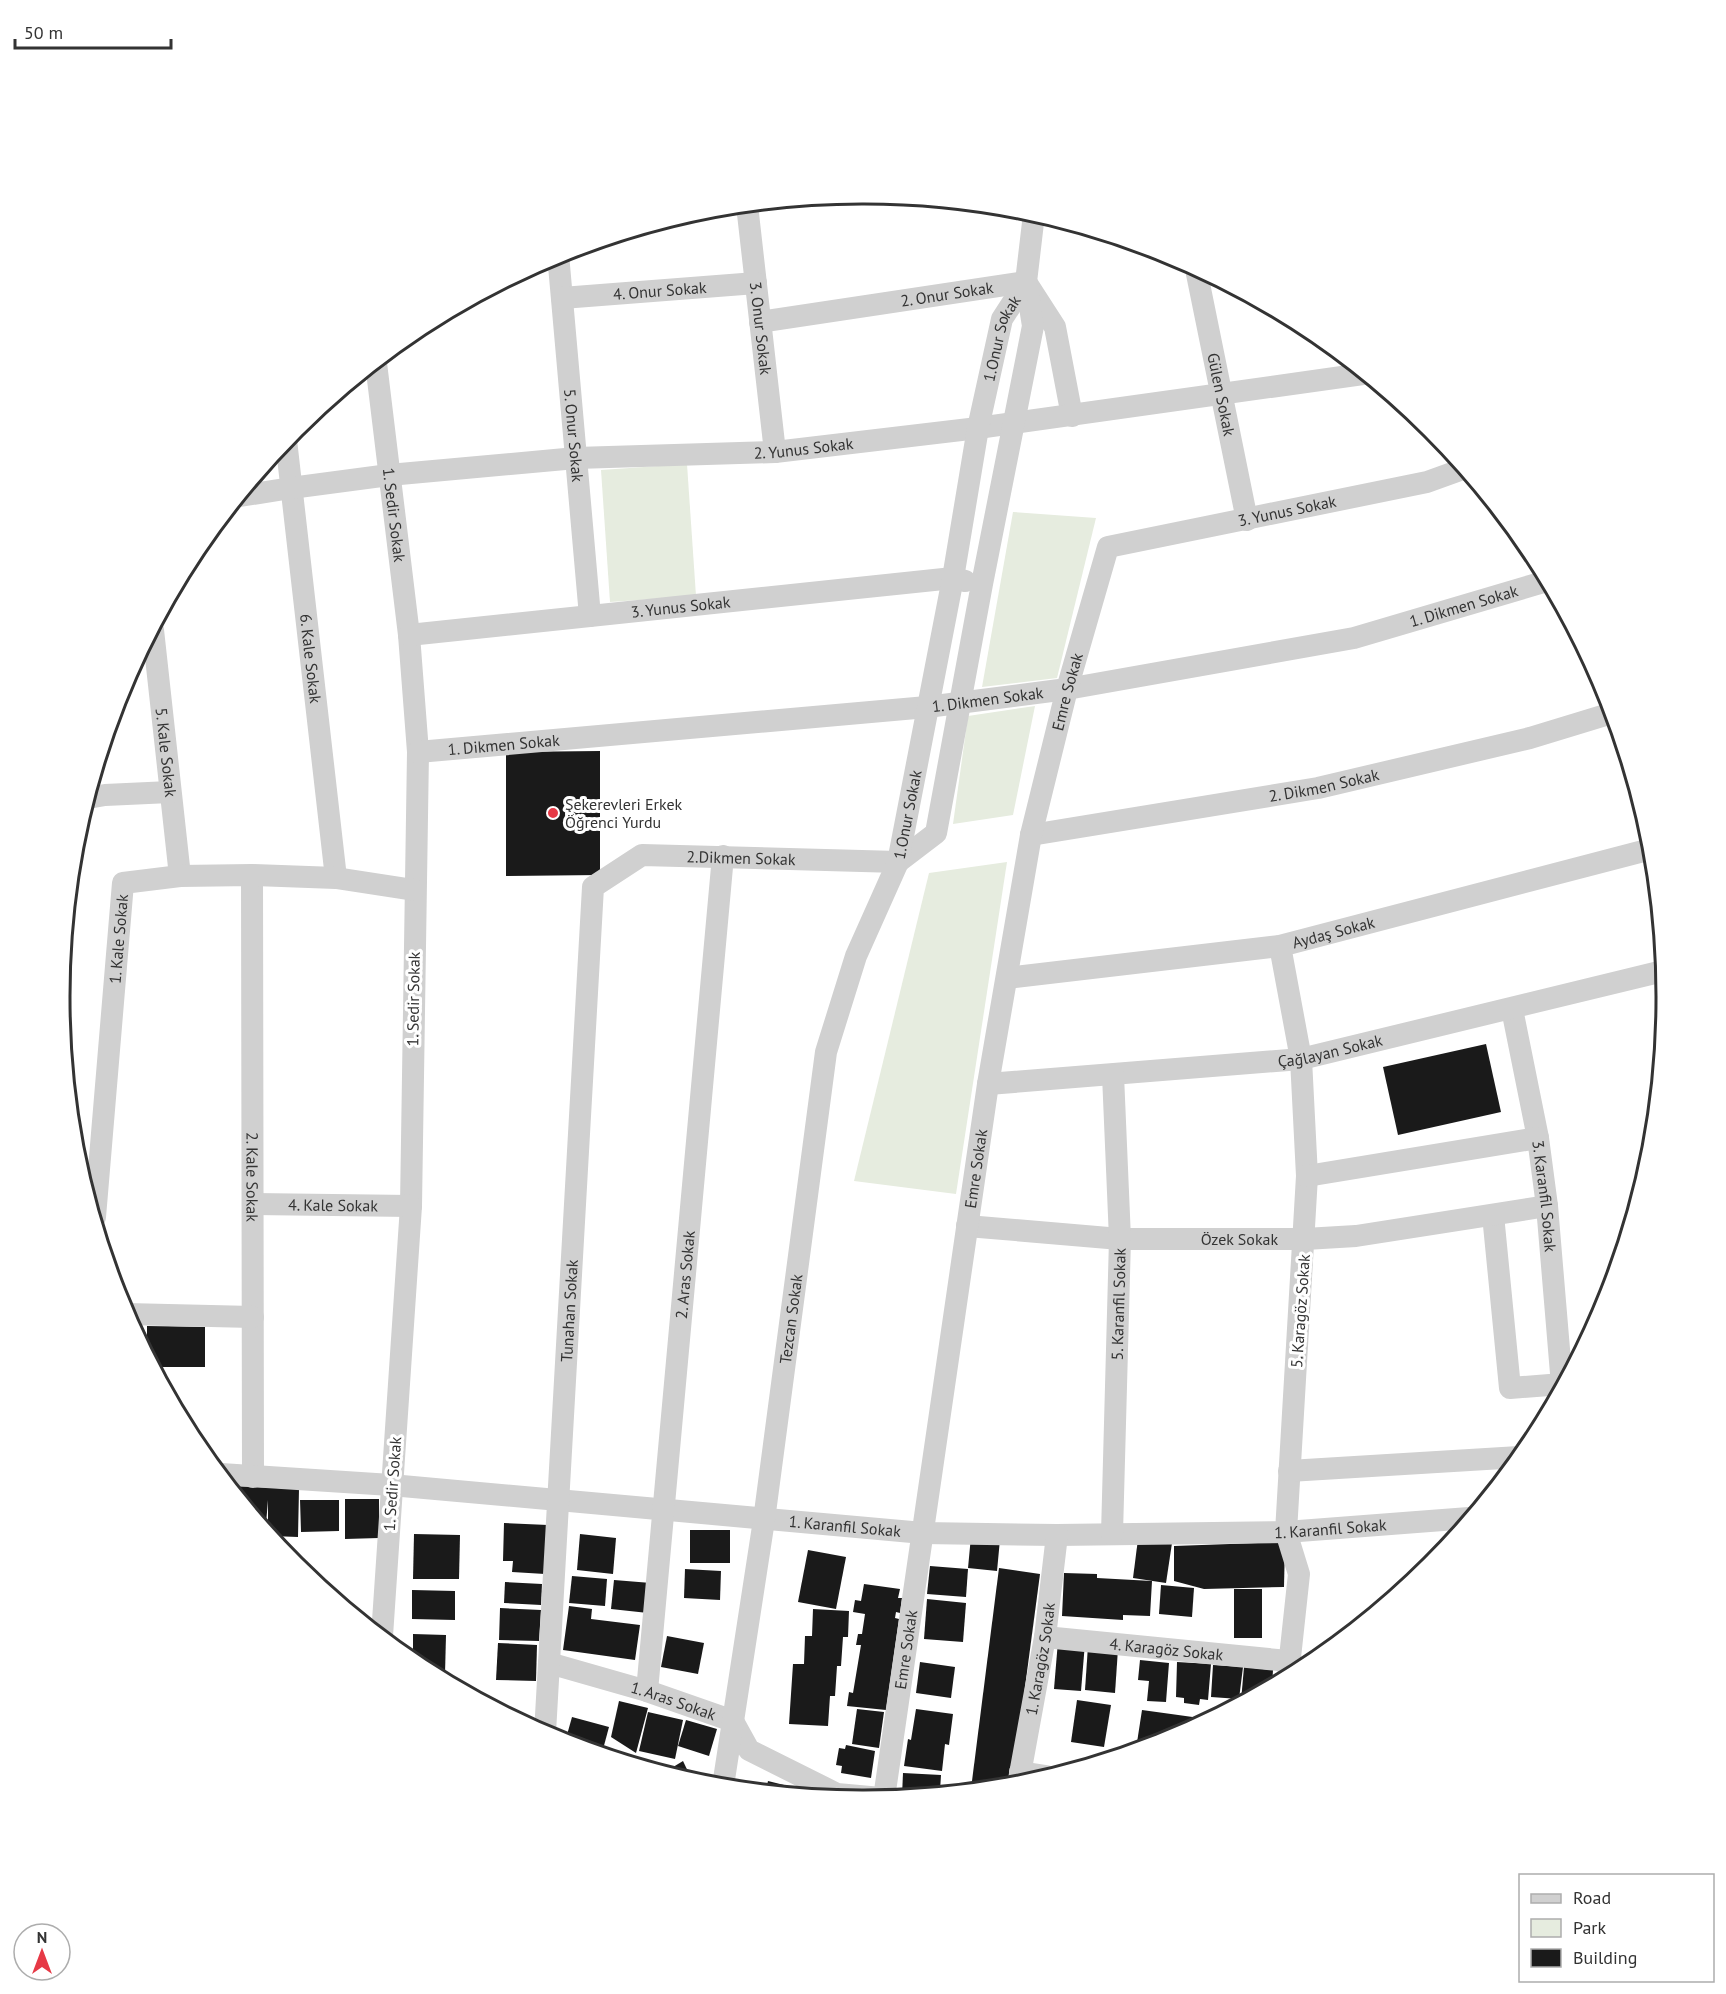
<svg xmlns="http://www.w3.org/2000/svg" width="1726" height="1994" font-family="'PT Sans',sans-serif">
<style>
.green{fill:#e6ecdf}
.building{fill:#1a1a1a}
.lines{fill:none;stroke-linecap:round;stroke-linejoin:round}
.minor{stroke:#d0d0d0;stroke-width:22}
.poi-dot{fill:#e63946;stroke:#fff;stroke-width:2}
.labels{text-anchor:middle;stroke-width:6;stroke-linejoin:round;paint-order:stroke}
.street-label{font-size:16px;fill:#333;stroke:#fff}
.poi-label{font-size:16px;fill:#333;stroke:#fff;text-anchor:start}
.rim{fill:none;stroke:#333;stroke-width:3}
</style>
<rect width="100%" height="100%" fill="#fff"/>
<g class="green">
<polygon points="687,464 696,596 610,602 601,470"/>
<polygon points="1013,512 1096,518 1057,678 982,687"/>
<polygon points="1035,706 1013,815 953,824 968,716"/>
<polygon points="1007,862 956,1194 854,1181 929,873"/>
</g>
<g class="building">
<polygon points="600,751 600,875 506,876 506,752"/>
<polygon points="1486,1044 1501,1112 1398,1135 1383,1067"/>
<polygon points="147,1326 205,1327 205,1367 155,1367 147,1352"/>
<polygon points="231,1486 299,1489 298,1537 272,1536 268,1531 268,1500 266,1524 262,1524"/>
<polygon points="345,1499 379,1499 379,1538 345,1539"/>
<polygon points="300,1500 339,1500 339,1531 301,1532"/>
<polygon points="504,1523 548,1525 545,1574 512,1572 513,1561 503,1561"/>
<rect x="690" y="1530" width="40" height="33"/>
<polygon points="414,1534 460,1535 459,1579 413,1579"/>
<polygon points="580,1534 616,1538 613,1574 577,1570"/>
<polygon points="971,1536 1000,1539 997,1571 968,1568"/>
<polygon points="1138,1539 1172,1543 1166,1583 1133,1578"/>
<polygon points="1285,1542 1284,1587 1204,1589 1174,1581 1174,1546"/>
<polygon points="808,1550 846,1557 836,1609 798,1602"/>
<polygon points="930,1566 968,1569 966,1597 927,1594"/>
<polygon points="999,1568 1040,1574 1012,1785 971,1789"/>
<polygon points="685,1569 721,1571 720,1600 684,1598"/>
<polygon points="1064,1573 1097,1574 1097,1578 1152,1581 1150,1616 1123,1615 1123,1620 1062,1616"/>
<polygon points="572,1576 607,1579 605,1606 569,1603"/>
<polygon points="614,1580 651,1583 648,1613 611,1609"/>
<polygon points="505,1582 542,1584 541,1605 504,1603"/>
<polygon points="864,1584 900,1589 898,1598 902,1598 900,1613 896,1612 895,1618 899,1619 886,1710 847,1706 849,1692 853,1693 861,1645 856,1645 858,1634 862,1634 865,1614 853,1612 855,1600 861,1601"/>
<polygon points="1161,1585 1194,1588 1192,1617 1159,1614"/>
<rect x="1234" y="1589" width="28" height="49"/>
<polygon points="412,1590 455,1591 455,1620 412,1619"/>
<polygon points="927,1599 966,1603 963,1642 924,1639"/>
<polygon points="569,1606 592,1609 591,1619 640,1625 635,1660 563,1650"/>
<polygon points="500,1608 541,1610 539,1641 499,1640"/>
<polygon points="813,1609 849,1611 848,1637 843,1637 841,1666 837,1666 835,1696 830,1696 828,1726 789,1724 793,1664 804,1664 805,1636 812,1636"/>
<polygon points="413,1634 446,1635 445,1674 435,1674 413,1661"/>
<polygon points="667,1636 704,1643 698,1674 661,1667"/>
<polygon points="1058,1641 1085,1643 1081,1691 1054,1689"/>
<polygon points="498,1643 537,1645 536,1681 496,1680"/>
<polygon points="1088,1646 1118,1649 1115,1693 1085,1690"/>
<polygon points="1140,1660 1169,1663 1166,1702 1147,1701 1149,1681 1138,1680"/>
<polygon points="920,1662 955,1667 951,1698 916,1693"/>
<polygon points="1177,1662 1211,1664 1208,1700 1200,1699 1199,1705 1184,1703 1184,1698 1176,1697"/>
<polygon points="1213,1665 1243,1667 1239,1699 1211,1697"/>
<polygon points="1244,1667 1273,1670 1272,1685 1241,1701"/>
<polygon points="1077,1700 1111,1705 1104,1747 1071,1742"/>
<polygon points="619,1701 648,1708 636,1753 611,1737"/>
<polygon points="857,1709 884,1712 879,1748 852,1744"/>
<polygon points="916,1709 953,1714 949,1745 945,1744 942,1771 904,1766 908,1739 911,1740"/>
<polygon points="1142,1710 1171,1714 1207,1719 1170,1739 1136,1749"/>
<polygon points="648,1712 683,1720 675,1759 639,1751"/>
<polygon points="572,1717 609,1727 602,1753 565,1742"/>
<polygon points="686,1720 717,1729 709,1756 678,1746"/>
<polygon points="846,1745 875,1751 871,1778 841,1773 842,1766 836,1765 839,1748 845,1749"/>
<polygon points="683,1761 692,1780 665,1772"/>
<polygon points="903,1773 941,1775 940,1792 902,1796"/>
<polygon points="768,1781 804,1790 803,1794 766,1790"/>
</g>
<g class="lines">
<g class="minor">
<path id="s1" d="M 747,205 L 775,452"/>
<path id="s2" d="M 558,254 L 590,616"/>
<path id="s3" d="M 1196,269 L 1247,520"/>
<path id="s4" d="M 562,298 L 756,283"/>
<path id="s5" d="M 760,322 L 1026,282 L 1055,327 L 1072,416"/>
<path id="s6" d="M 376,363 L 409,635 L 418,752 L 411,1206 L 382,1636"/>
<path id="s7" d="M 286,440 L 336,878"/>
<path id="s8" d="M 240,496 L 291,488 L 389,475 L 576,458 L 775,452 L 978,428 L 1363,374"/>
<path id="s9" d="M 153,630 L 180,876"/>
<path id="s10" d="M 409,635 L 953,578 L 965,581"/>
<path id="s11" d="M 418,752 L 927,707 L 1067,689 L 1354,638 L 1547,581"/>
<polyline points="88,798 105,795 170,792"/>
<path id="s12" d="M 1031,835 L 1318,788 L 1530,738 L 1612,713"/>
<polyline points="898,862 936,833 982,584 1033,326 1026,282"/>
<path id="s13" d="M 252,875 L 253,1477"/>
<polyline points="1280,946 1301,1059 1307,1176 1286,1532 1299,1574 1288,1676"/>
<path id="s14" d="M 1007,978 L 1280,946 L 1651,849"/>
<path id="s15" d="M 1512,1009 L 1538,1138 L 1547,1206 L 1562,1385"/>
<path id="s16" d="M 988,1084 L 1301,1059 L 1663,971"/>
<polyline points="1307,1176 1538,1138"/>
<path id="s17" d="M 253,1204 L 411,1206"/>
<polyline points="1493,1215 1510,1388 1562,1384"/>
<path id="s18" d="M 95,1217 L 123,883 L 180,876 L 252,875 L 336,878 L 414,890"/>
<path id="s19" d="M 967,1226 L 1120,1239 L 1305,1239 L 1356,1236 L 1547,1206"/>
<polyline points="126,1314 253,1317"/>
<polyline points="1289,1471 1519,1457"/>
<path id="s20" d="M 221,1474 L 391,1485 L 923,1533 L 1057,1535 L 1286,1532 L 1469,1518"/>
<path id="s21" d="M 1112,1534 L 1120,1239 L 1113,1075"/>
<path id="s22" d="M 1045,1637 L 1288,1661"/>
<path id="s23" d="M 549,1663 L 647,1691 L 733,1721 L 749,1750 L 837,1794 L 881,1798"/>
<path id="s24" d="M 647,1691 L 723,856"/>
<path id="s25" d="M 545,1733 L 593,887 L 642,855 L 898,862"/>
<polyline points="1020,1772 1046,1776"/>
<path id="s26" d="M 1018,1785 L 1045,1637 L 1057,1535"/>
<path id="s27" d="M 723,1786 L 764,1520 L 826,1052 L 856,956 L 898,862 L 953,578 L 978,428 L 1002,319 L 1026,282 L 1034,214"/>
<path id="s28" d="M 884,1798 L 988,1084 L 1031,835 L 1067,689 L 1108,547 L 1427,482 L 1463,469"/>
</g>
</g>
<circle class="poi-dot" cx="553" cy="813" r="6"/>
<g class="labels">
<g class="street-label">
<text dy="6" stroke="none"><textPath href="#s4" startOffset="98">4. Onur Sokak</textPath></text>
<text dy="6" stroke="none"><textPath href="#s5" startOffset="189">2. Onur Sokak</textPath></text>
<text dy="6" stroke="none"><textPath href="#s1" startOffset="124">3. Onur Sokak</textPath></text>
<text dy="6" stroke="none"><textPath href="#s27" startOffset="1479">1.Onur Sokak</textPath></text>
<text dy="6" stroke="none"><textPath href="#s3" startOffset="128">Gülen Sokak</textPath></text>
<text dy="6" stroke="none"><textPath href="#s2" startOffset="182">5. Onur Sokak</textPath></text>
<text dy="6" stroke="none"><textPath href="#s8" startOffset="566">2. Yunus Sokak</textPath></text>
<text dy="6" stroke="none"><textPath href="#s28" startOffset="1455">3. Yunus Sokak</textPath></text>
<text dy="6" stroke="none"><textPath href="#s6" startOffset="153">1. Sedir Sokak</textPath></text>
<text dy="6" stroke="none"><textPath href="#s11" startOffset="1058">1. Dikmen Sokak</textPath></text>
<text dy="6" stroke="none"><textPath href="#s10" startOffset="273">3. Yunus Sokak</textPath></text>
<text dy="6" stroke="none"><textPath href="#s7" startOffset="220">6. Kale Sokak</textPath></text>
<text dy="6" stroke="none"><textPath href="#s28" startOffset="1122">Emre Sokak</textPath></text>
<text dy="6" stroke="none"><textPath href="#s11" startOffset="572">1. Dikmen Sokak</textPath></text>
<text dy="6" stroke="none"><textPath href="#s11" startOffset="86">1. Dikmen Sokak</textPath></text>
<text dy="6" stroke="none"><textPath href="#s9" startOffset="123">5. Kale Sokak</textPath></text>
<text dy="6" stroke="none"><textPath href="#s12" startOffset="297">2. Dikmen Sokak</textPath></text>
<text dy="6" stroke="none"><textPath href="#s27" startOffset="993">1.Onur Sokak</textPath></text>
<text dy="6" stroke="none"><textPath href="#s25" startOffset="1005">2.Dikmen Sokak</textPath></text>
<text dy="6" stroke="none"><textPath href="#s14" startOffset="330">Aydaş Sokak</textPath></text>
<text dy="6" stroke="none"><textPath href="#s18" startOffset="279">1. Kale Sokak</textPath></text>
<text transform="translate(413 999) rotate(-89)" y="6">1. Sedir Sokak</text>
<text dy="6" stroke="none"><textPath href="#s16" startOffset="344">Çağlayan Sokak</textPath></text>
<text dy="6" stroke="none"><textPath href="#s28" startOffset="636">Emre Sokak</textPath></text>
<text dy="6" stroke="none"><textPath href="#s13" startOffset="302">2. Kale Sokak</textPath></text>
<text dy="6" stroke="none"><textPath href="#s15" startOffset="190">3. Karanfil Sokak</textPath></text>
<text dy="6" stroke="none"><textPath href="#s17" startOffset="80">4. Kale Sokak</textPath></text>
<text dy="6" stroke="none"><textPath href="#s19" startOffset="273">Özek Sokak</textPath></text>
<text dy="6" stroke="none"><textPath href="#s24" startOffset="418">2. Aras Sokak</textPath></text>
<text dy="6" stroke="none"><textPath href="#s21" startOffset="230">5. Karanfil Sokak</textPath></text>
<text dy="6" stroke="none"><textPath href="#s25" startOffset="423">Tunahan Sokak</textPath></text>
<text transform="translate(1300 1311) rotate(-86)" y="6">5. Karagöz Sokak</text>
<text dy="6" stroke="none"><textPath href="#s27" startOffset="472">Tezcan Sokak</textPath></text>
<text transform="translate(392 1484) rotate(-86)" y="6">1. Sedir Sokak</text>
<text dy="6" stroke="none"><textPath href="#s20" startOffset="626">1. Karanfil Sokak</textPath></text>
<text dy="6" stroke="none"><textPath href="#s20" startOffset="1112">1. Karanfil Sokak</textPath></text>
<text dy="6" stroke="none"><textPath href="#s28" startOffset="150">Emre Sokak</textPath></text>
<text dy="6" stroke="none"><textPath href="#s22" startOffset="122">4. Karagöz Sokak</textPath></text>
<text dy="6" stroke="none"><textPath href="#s26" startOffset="128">1. Karagöz Sokak</textPath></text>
<text dy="6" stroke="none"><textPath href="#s23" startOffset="130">1. Aras Sokak</textPath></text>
</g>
<g class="poi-label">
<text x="565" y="810">Şekerevleri Erkek<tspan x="565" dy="18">Öğrenci Yurdu</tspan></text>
</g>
</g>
<path d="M0 0H1726V1994H0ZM862 204H864A792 792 0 0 1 1656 996V998A792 792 0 0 1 864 1790H862A792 792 0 0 1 70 998V996A792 792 0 0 1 862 204Z" fill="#fff" fill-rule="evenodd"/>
<path class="rim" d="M862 204H864A792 792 0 0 1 1656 996V998A792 792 0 0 1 864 1790H862A792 792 0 0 1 70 998V996A792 792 0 0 1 862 204Z"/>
<rect x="1519" y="1874" width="195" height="108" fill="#ffffff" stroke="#adadad" stroke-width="1.5"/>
<rect x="1531" y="1894" width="30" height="9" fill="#d0d0d0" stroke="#adadad" stroke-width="1.5"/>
<text x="1573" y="1904" font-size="18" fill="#333333">Road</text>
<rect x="1531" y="1919" width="30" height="18" fill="#e6ecdf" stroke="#adadad" stroke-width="1.5"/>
<text x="1573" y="1934" font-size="18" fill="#333333">Park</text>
<rect x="1531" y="1949" width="30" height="18" fill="#1a1a1a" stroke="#adadad" stroke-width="1.5"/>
<text x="1573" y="1964" font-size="18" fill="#333333">Building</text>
<g transform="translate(42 1952)"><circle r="28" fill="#ffffff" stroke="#adadad" stroke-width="1.5"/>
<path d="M0-4.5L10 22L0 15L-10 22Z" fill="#e63946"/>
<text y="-9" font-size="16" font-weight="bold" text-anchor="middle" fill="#333333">N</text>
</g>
<path d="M15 39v9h156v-9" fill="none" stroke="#333333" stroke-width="3"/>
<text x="24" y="39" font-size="18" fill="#333333" stroke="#ffffff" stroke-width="4.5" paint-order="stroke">50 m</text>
</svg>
